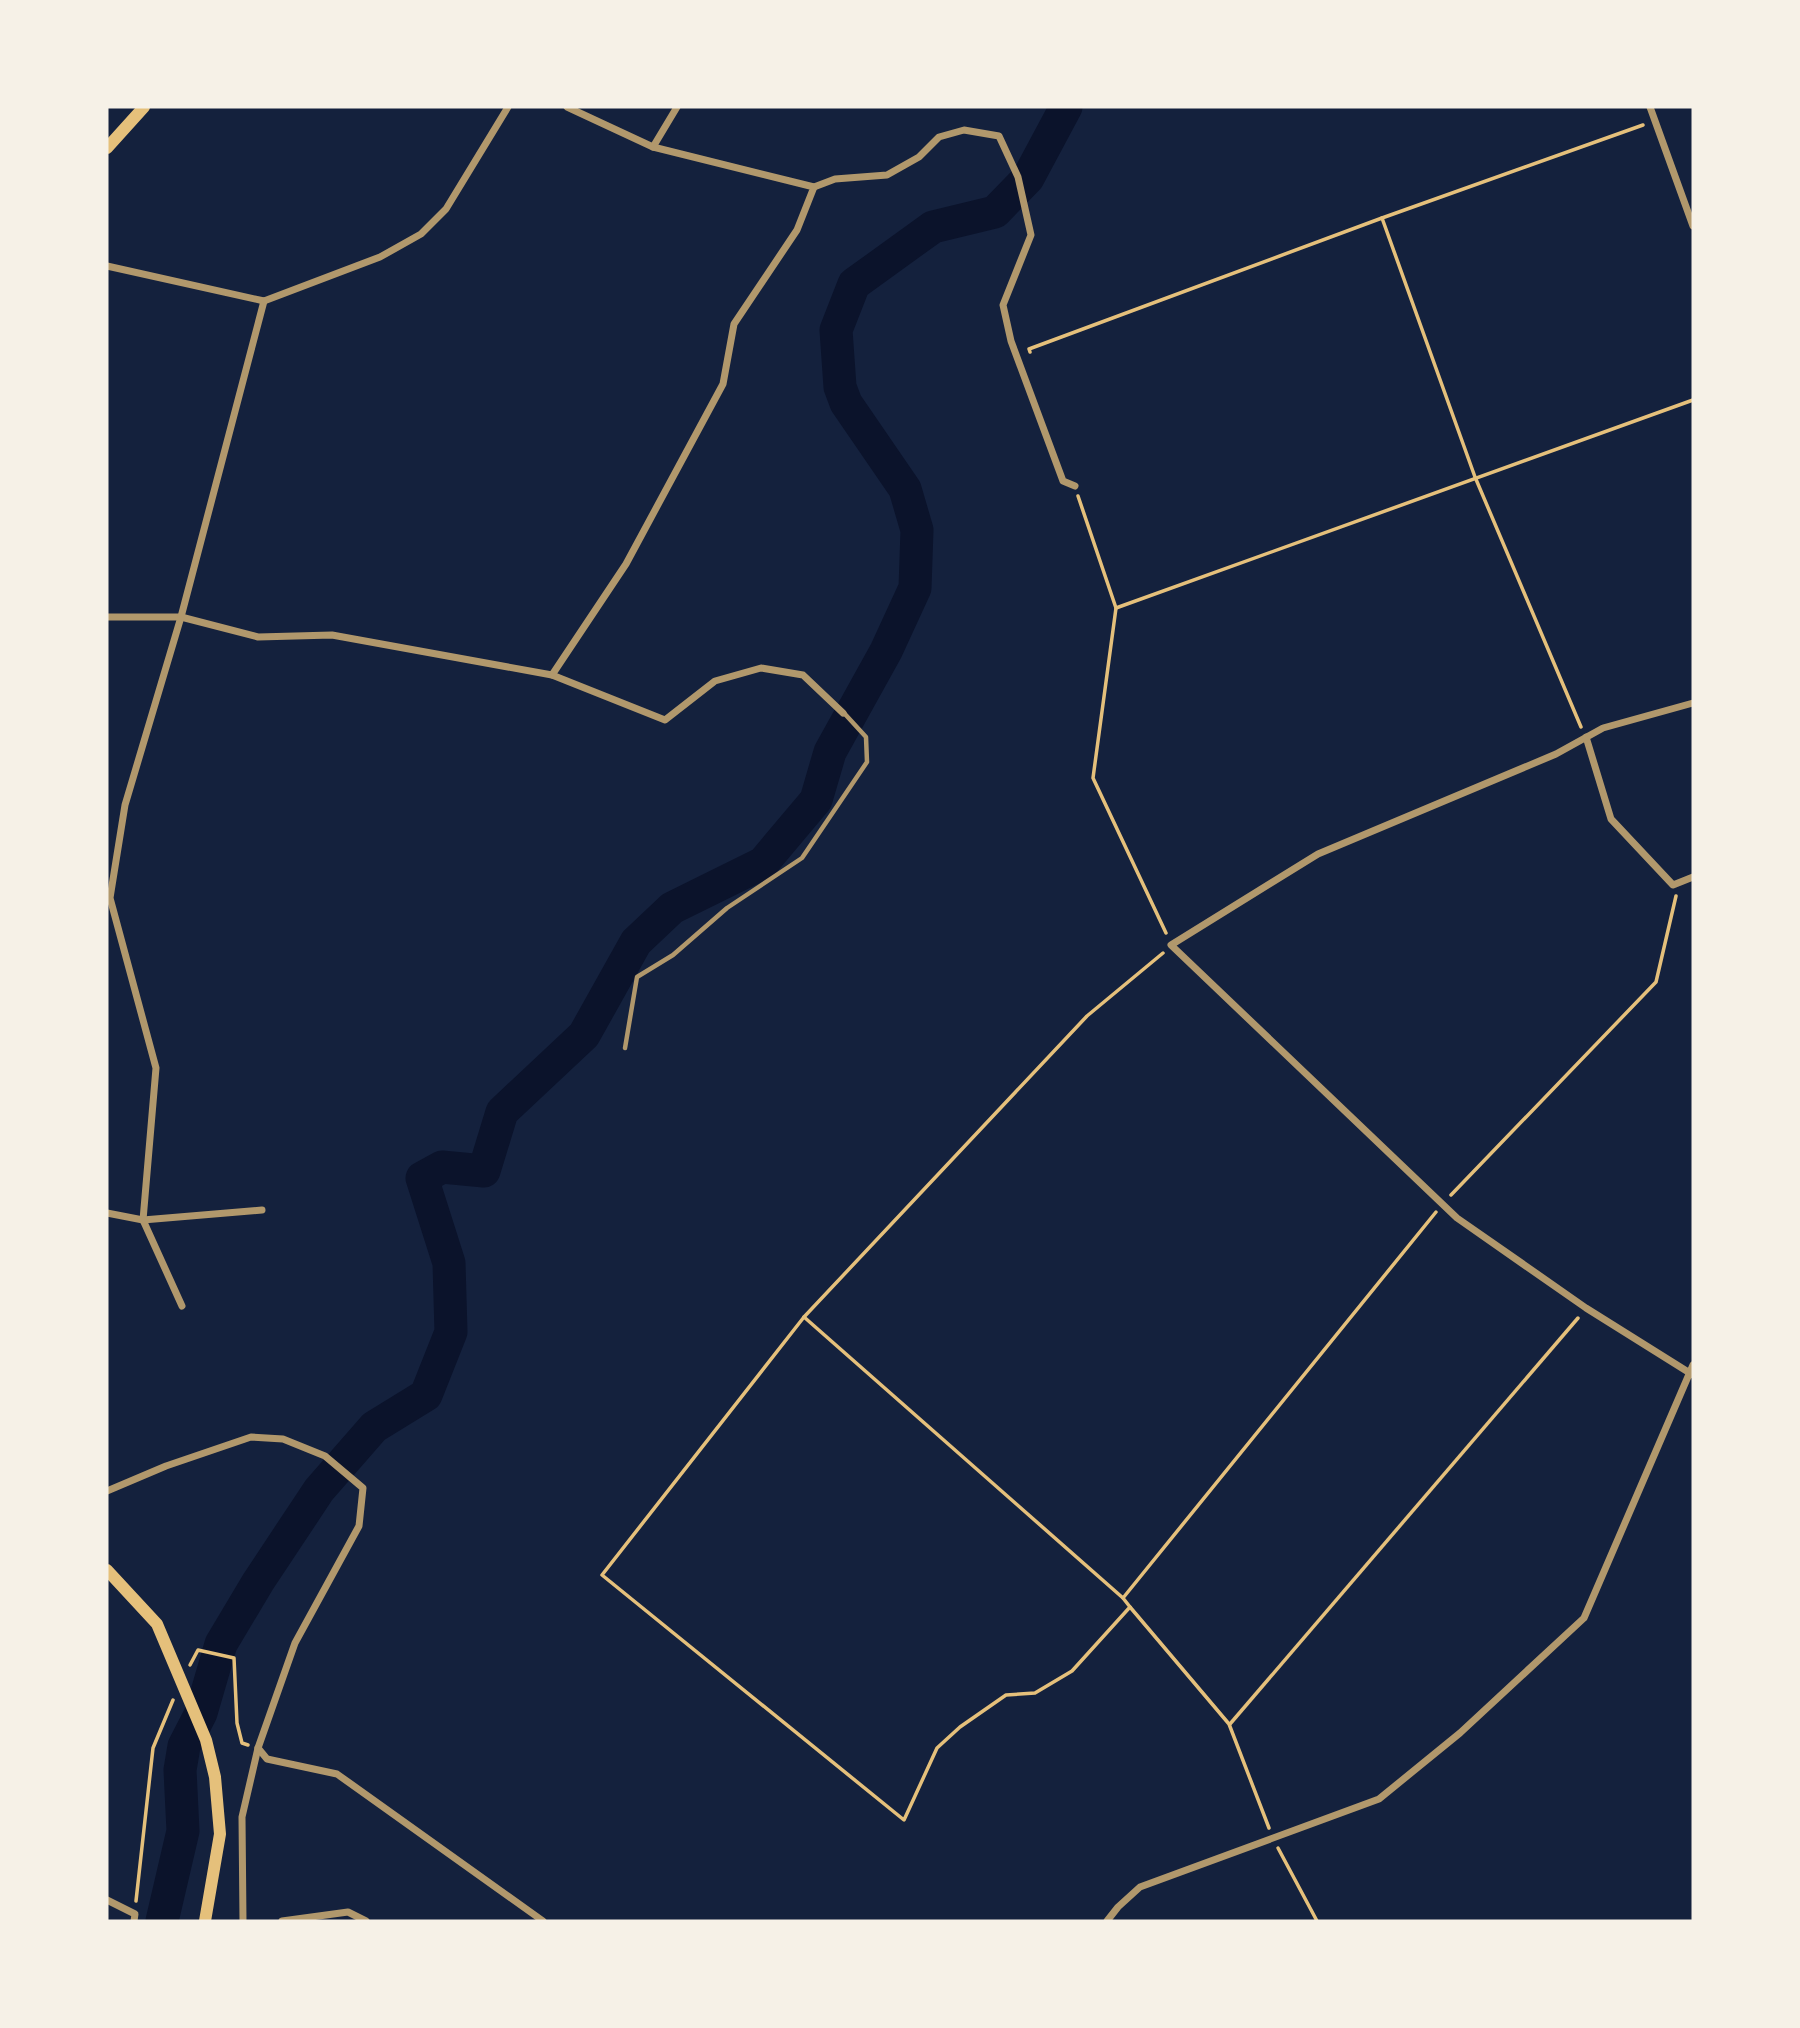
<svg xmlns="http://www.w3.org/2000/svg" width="1800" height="2028" font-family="'Titillium Web',sans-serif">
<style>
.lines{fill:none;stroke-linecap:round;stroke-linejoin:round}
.river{stroke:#0b132b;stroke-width:33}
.path{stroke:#e5c07b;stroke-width:3.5}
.service{stroke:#b1986c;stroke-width:4.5}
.minor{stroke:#b1986c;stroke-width:7}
.secondary{stroke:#e5c07b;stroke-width:12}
</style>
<rect width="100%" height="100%" fill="#14213d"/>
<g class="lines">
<polyline class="river" points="162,1921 183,1831 180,1770 184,1746 201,1713 221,1644 258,1582 319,1490 374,1427 426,1395 451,1332 449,1263 422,1178 442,1167 484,1171 502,1112 584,1035 636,942 672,908 763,863 816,800 830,752 886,651 915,588 917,530 905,489 846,403 840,387 836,330 854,284 933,227 995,212 1028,178 1066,107"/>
<g class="path">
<polyline points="1382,218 1475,477 1581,727"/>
<polyline points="1030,352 1029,349 1382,218 1643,125"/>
<polyline points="1078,496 1116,608 1093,778 1166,933"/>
<polyline points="1116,608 1693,400"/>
<polyline points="1163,953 1087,1016 804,1317 602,1575 904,1820 937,1748 960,1727 1006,1695 1035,1693 1072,1671 1130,1607 1123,1598 1436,1212"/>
<polyline points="1451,1195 1656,982 1676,896"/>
<polyline points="804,1317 1123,1598"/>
<polyline points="1130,1607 1229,1724 1269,1828"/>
<polyline points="190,1665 198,1650 234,1658 237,1723 242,1743 248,1745"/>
<polyline points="1230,1724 1578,1318"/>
<polyline points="1278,1848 1317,1921"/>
<polyline points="136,1901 153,1748 173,1700"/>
</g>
<polyline class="service" points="625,1048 637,977 673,955 727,908 802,858 867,762 866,737 844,713"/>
<g class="minor">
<polyline points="1650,107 1693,226"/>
<polyline points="653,147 677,107"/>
<polyline points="814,187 835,179 887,175 919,157 939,137 964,130 999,136 1018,177 1031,235 1003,305 1011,341 1063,481 1075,486"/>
<polyline points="107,266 264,301 380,257 421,234 446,209 508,107"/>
<polyline points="107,617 181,617 258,637 332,635 552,675 626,564 723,384 734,324 797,230 814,187 653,147 567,107"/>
<polyline points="552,675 665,720 715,681 761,668 803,675 843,713"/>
<polyline points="1693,703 1603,728 1556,754 1318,854 1171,945 1457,1218 1586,1308 1693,1375"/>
<polyline points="1586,737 1611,819 1673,885 1693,877"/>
<polyline points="107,1213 143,1220 262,1210"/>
<polyline points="182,1306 143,1220 156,1068 110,898 125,805 181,617 264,301"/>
<polyline points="107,1491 166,1466 251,1437 283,1439 325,1456 363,1488 359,1526 295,1643 258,1748 242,1817 243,1921"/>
<polyline points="258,1748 267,1759 337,1774 543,1921"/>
<polyline points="107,1900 135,1914 134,1921"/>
<polyline points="282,1921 348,1912 366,1921"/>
<polyline points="1107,1921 1118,1907 1140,1887 1379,1799 1460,1733 1584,1618 1693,1365"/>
</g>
<g class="secondary">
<polyline points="107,148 144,107"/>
<polyline points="107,1570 157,1624 206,1740 215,1777 220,1834 205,1921"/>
</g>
</g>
<rect width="1800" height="2028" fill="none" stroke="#f6f1e7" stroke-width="217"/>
</svg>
